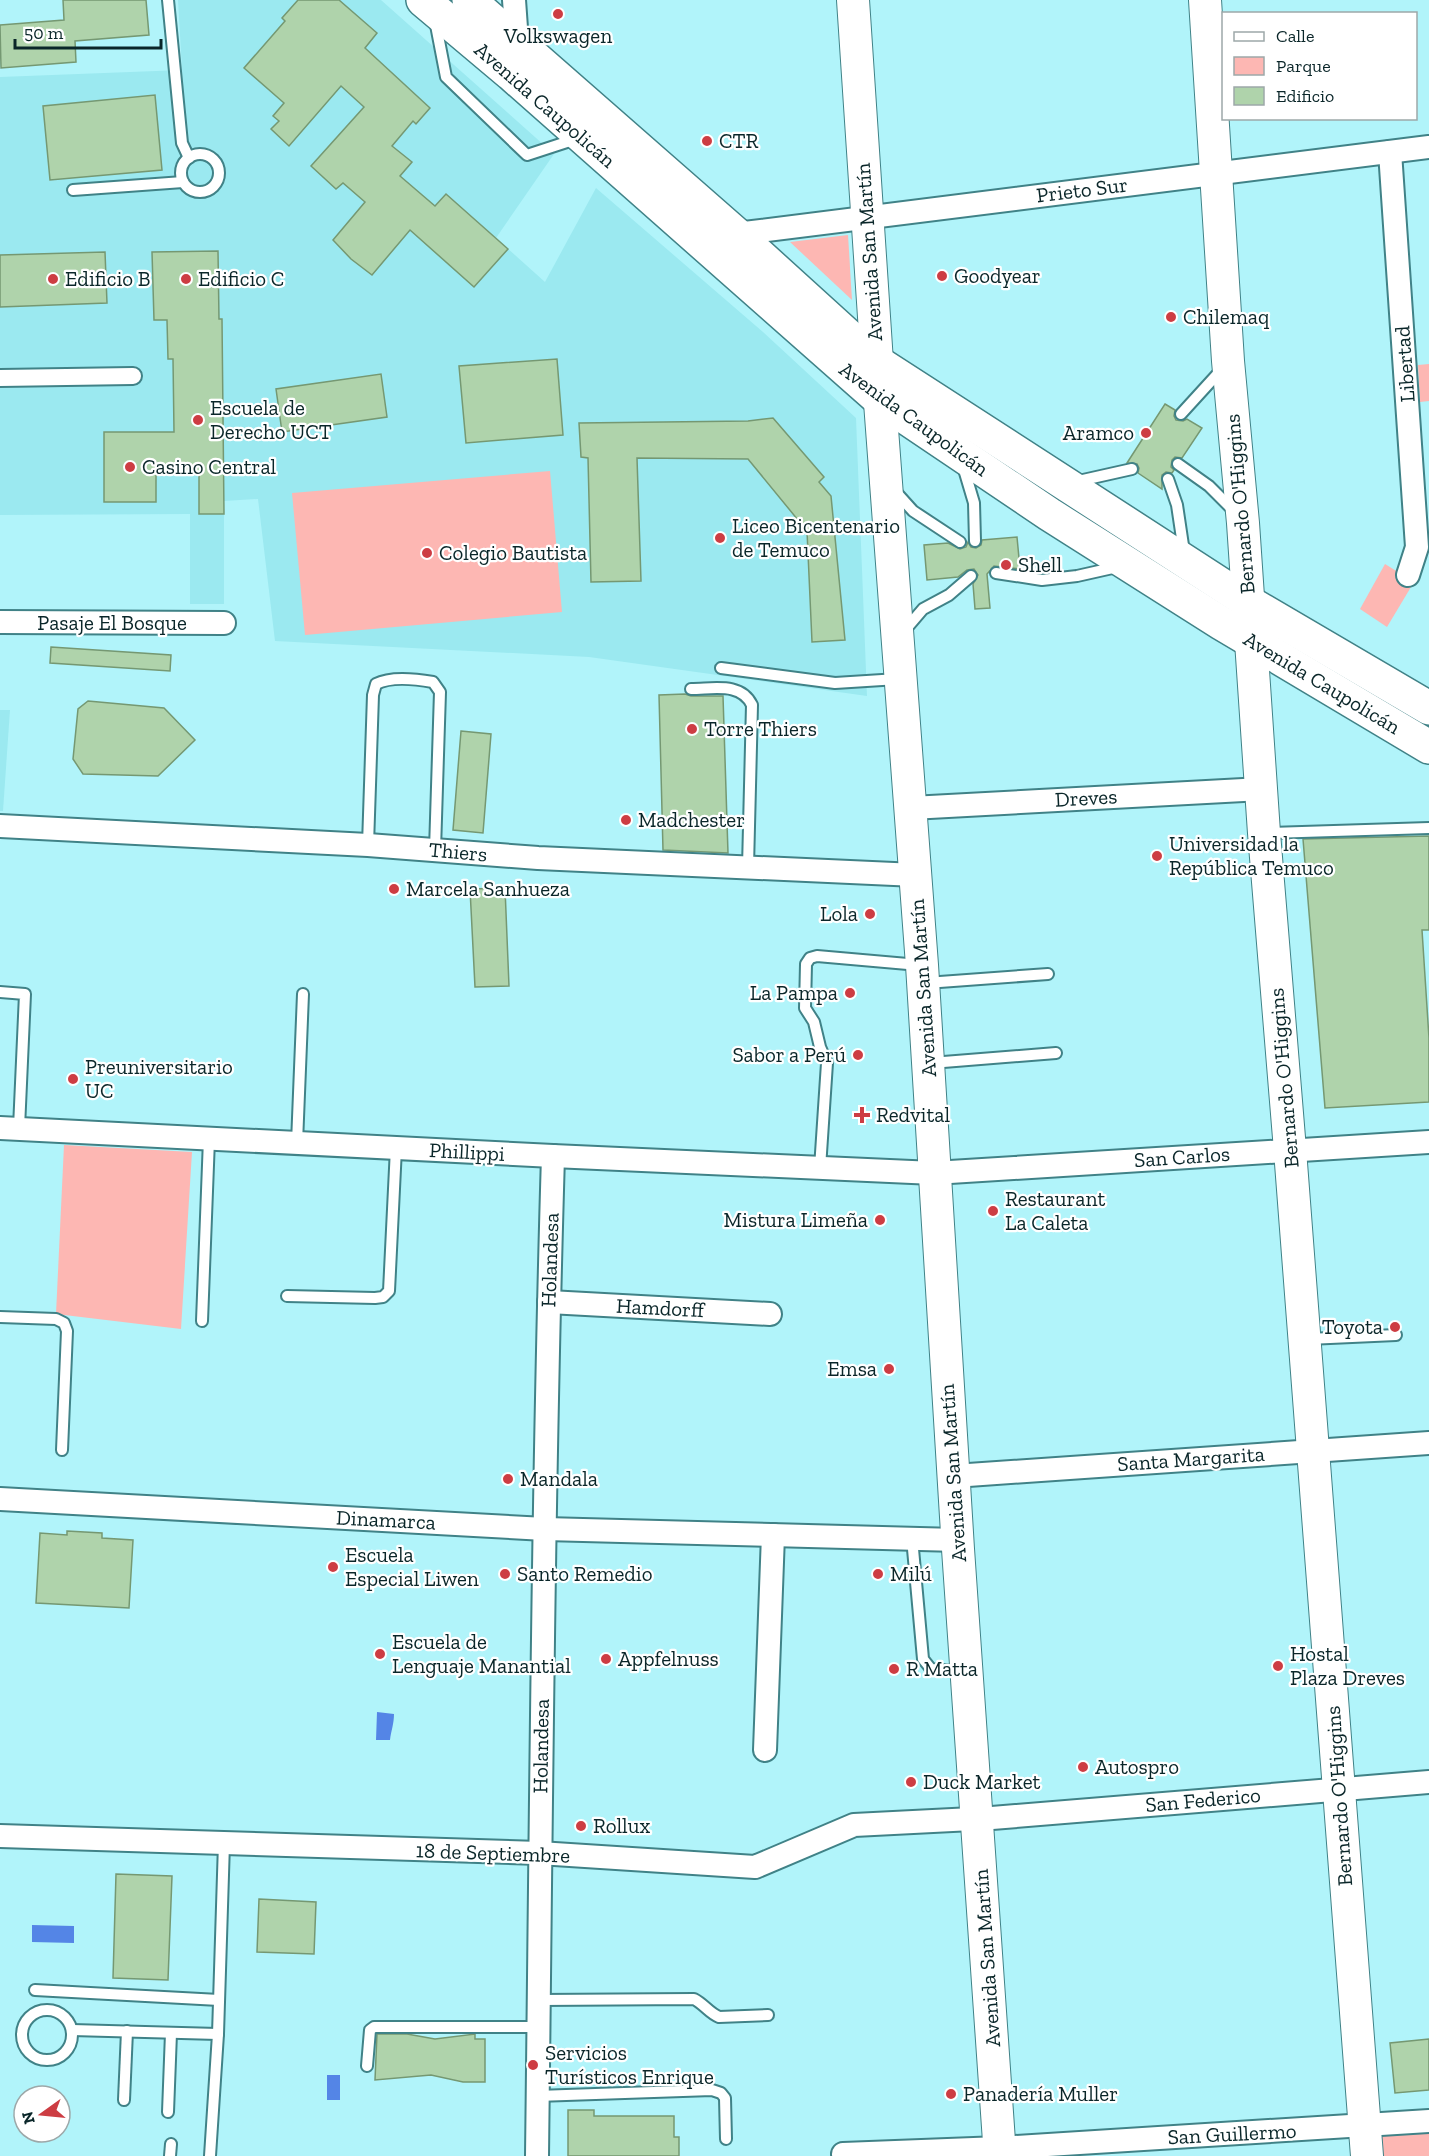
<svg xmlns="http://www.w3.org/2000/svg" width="1429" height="2156" font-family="'Zilla Slab',serif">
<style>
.built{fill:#9be9f0}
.green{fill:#fdb7b3}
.water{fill:#5485e6}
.building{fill:#afd3ab;stroke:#759872;stroke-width:1.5}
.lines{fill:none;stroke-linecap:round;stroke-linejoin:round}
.service-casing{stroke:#408287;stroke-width:14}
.pedestrian-casing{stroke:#408287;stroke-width:20}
.minor-casing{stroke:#408287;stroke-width:26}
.secondary-casing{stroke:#408287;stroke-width:34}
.primary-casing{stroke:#408287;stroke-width:36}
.service{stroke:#fff;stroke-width:10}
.pedestrian{stroke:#fff;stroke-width:16}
.minor{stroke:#fff;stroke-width:22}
.secondary{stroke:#fff;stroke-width:32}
.primary{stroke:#fff;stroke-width:33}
.poi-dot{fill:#cd3d43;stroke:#fff;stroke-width:2}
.labels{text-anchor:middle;stroke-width:4.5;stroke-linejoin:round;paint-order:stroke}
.poi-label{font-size:21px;fill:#0a2629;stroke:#fff;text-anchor:start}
.street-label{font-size:21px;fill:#0a2629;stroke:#fff}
</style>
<rect width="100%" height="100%" fill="#b1f4fa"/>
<g class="built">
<polygon points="178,0 381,0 554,154 496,238 545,282 596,188 763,332 856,418 867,696 589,657 275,641 258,499 224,501 224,604 190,604 190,514 0,515 0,77 182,70"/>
<polygon points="0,710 10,710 3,811 0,811"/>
</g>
<g class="green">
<polygon points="848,235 852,300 790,242"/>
<polygon points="1429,364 1429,401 1420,402 1418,365"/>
<polygon points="550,471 562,612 305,635 292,493"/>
<polygon points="1385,564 1414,582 1387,627 1360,609"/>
<polygon points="64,1145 192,1152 181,1329 56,1314"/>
<polygon points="1429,2131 1429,2156 1375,2156 1379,2139 1385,2134"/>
</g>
<g class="water">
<path d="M 377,1712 L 394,1714 C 394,1724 391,1731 390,1740 L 376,1740 Z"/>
<polygon points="32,1925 74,1926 74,1943 32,1942"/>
<rect x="327" y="2075" width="13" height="25"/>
</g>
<g class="building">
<polygon points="63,0 146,0 149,35 75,41 76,62 1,68 0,25 64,20"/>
<polygon points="298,0 339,0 377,33 365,48 430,108 416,124 413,121 392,146 412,162 400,176 435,206 446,194 508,249 474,287 410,230 372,275 351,259 333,240 365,202 343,183 336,189 311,166 364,107 341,86 289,146 271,129 279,121 273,116 284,103 244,68 285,21 282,18"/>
<polygon points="155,95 162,170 50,180 43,106"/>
<polygon points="218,251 219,319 222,319 224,514 199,514 199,472 156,473 156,502 104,502 104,432 174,432 173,359 168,359 167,320 154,320 152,252"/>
<polygon points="105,252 107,303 0,307 0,255"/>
<polygon points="557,359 563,435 466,443 459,366"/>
<polygon points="381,374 387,417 282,432 276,389"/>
<polygon points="1165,404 1175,410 1174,416 1176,420 1183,421 1187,419 1202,428 1182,458 1175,457 1172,460 1171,467 1174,470 1172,473 1166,472 1162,475 1162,489 1138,473 1139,468 1137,464 1127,463"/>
<polygon points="773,418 824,477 819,482 831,496 845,640 812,642 807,531 748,459 637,458 641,581 591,582 588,458 581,457 579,423 748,421"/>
<polygon points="1017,537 1020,569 994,566 987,574 990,608 975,609 973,584 978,575 974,569 967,570 958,577 927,580 924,545 948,543 960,549 966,547 968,542 971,547 976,548 981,545 982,540"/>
<polygon points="51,647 171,655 170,671 50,663"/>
<polygon points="685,694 691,696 723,696 728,853 663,850 659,695"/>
<polygon points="88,701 164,708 195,740 158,776 83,774 73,759 78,709"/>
<polygon points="461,731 491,734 483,833 453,830"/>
<polygon points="1429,836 1429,930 1422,930 1429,1038 1429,1102 1325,1108 1303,839"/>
<polygon points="505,888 509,986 475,987 470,889"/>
<polygon points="67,1531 102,1533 102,1538 133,1540 129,1608 36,1603 40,1533 67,1535"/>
<polygon points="116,1874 172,1876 168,1980 113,1978"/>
<polygon points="259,1899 316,1902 314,1954 257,1952"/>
<polygon points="377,2034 407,2034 435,2039 475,2034 475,2039 485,2039 485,2082 463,2082 431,2075 375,2080"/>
<polygon points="1429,2039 1429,2090 1395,2093 1390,2043"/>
<polygon points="568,2110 594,2110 594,2116 674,2116 674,2137 679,2137 679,2156 568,2156"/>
</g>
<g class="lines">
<defs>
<g id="service">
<polyline points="168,0 182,143 189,158"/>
<polyline points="435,20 446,77 527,155 576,139"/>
<circle cx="200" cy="173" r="19"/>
<polyline points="73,190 183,182"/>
<polyline points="1181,414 1223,368"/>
<polyline points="1178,464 1209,486 1234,511"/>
<polyline points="963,466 974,503 975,541"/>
<polyline points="1168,479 1177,505 1184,552"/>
<polyline points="1074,482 1132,469"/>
<polyline points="895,491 913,511 960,542"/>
<polyline points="996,573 1042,580 1077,576 1117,567"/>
<polyline points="905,630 923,609 949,595 971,576"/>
<polyline points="721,668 835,683 898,679"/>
<path d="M 691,689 C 714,689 741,682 752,705 L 748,867"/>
<polyline points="1267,833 1429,828"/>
<path d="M 368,845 L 373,695 L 376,684 C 391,676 416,679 433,682 L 440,692 L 435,850"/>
<polyline points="926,983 1048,974"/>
<polyline points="0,992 25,994 19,1128"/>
<polyline points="931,1063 1056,1053"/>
<polyline points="297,1143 303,994"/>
<polyline points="820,1168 827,1063 820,1047 814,1022 805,1008 806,964 810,958 817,956 919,965"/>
<polyline points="287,1296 375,1298 383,1297 389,1291 396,1148"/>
<polyline points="0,1317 56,1319 64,1323 67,1331 62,1450"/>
<polyline points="202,1321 209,1139"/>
<polyline points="1308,1339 1396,1335"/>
<polyline points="912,1538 923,1659 931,1669 964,1672"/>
<polyline points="35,1990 219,2000"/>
<path d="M 539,2000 L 694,1999 C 704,2004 709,2013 719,2017 L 768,2015"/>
<circle cx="47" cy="2035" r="25"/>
<polyline points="72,2030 218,2034"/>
<polyline points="367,2066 370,2030 374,2027 539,2027"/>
<polyline points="537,2096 712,2090 721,2093 725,2098 726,2139"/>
<polyline points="124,2100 127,2031"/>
<polyline points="168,2112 171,2033"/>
<polyline points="170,2156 171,2144"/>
<polyline points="210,2156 218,2034 224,1843"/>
</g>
<polyline id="pedestrian" points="0,378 133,376"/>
<g id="minor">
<polyline points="514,0 517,42"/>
<polyline points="1390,152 1417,547 1408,575"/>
<polyline points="736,234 1429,147"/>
<polyline points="0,622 224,623"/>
<polyline points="911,808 1262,789"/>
<polyline points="0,826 368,845 538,858 916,875"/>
<polyline points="0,1128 553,1156 934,1173 1429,1142"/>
<polyline points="549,1302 770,1314"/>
<polyline points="954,1476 1429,1443"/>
<polyline points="0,1499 545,1529 957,1540"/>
<polyline points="765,1750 773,1535"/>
<polyline points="0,1836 539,1853 755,1867 854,1825 992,1818 1429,1782"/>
<polyline points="843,2154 1000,2148 1429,2121"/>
<path d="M 537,2156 C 541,1823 543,1489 553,1156"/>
</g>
<g id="secondary">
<polyline points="853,0 877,362 922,965 958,1549 1000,2156"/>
<polyline points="1205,0 1228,361 1243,523 1264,833 1290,1150 1367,2156"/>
</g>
<g id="primary">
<polyline points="423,0 511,74 880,400 1049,514 1221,623 1429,747"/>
<polyline points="469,0 736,234 877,362 1248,602 1429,708"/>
</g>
</defs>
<use href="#service" class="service-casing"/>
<use href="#pedestrian" class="pedestrian-casing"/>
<use href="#minor" class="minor-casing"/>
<use href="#secondary" class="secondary-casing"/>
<use href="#primary" class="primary-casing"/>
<use href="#service" class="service"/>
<use href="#pedestrian" class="pedestrian"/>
<use href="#minor" class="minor"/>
<use href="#secondary" class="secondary"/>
<use href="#primary" class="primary"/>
</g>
<g class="poi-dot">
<circle cx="558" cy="14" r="6"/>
<circle cx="707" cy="141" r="6"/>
<circle cx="942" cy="276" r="6"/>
<circle cx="53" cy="279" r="6"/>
<circle cx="186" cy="279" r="6"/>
<circle cx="1171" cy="317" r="6"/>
<circle cx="198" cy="420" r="6"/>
<circle cx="1146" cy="433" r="6"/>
<circle cx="130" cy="467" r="6"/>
<circle cx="720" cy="538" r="6"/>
<circle cx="427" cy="553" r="6"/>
<circle cx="1006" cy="565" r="6"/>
<circle cx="692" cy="729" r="6"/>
<circle cx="626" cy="820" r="6"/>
<circle cx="1157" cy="856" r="6"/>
<circle cx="394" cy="889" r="6"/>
<circle cx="870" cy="914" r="6"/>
<circle cx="850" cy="993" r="6"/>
<circle cx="858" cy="1055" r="6"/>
<circle cx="73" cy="1079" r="6"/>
<path d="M859 1106h6v6h6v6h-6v6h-6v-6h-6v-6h6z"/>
<circle cx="993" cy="1211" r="6"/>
<circle cx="880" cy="1220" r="6"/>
<circle cx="1395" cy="1327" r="6"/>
<circle cx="889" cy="1369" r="6"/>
<circle cx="508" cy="1479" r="6"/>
<circle cx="333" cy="1567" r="6"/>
<circle cx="505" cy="1574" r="6"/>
<circle cx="878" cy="1574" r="6"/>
<circle cx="380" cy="1654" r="6"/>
<circle cx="606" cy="1659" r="6"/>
<circle cx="1278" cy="1666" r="6"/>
<circle cx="894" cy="1669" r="6"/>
<circle cx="1083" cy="1767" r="6"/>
<circle cx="911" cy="1782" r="6"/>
<circle cx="581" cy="1826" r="6"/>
<circle cx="533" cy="2065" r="6"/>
<circle cx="951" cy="2094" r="6"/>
</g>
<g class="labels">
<g class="poi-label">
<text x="558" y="43" text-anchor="middle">Volkswagen</text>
<text x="719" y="148">CTR</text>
<text x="954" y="283">Goodyear</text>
<text x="65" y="286">Edificio B</text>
<text x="198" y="286">Edificio C</text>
<text x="1183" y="324">Chilemaq</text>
<text x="210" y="415">Escuela de<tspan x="210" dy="24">Derecho UCT</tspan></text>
<text x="1134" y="440" text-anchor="end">Aramco</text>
<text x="142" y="474">Casino Central</text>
<text x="732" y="533">Liceo Bicentenario<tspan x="732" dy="24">de Temuco</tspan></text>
<text x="439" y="560">Colegio Bautista</text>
<text x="1018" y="572">Shell</text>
<text x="704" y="736">Torre Thiers</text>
<text x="638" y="827">Madchester</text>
<text x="1169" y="851">Universidad la<tspan x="1169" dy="24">República Temuco</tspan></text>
<text x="406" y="896">Marcela Sanhueza</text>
<text x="858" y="921" text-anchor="end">Lola</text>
<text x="838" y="1000" text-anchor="end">La Pampa</text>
<text x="846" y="1062" text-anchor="end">Sabor a Perú</text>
<text x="85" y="1074">Preuniversitario<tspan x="85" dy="24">UC</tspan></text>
<text x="876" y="1122">Redvital</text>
<text x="1005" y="1206">Restaurant<tspan x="1005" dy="24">La Caleta</tspan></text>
<text x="868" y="1227" text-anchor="end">Mistura Limeña</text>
<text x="1383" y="1334" text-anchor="end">Toyota</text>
<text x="877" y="1376" text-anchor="end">Emsa</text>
<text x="520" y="1486">Mandala</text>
<text x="345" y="1562">Escuela<tspan x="345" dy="24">Especial Liwen</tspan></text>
<text x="517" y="1581">Santo Remedio</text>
<text x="890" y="1581">Milú</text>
<text x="392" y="1649">Escuela de<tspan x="392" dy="24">Lenguaje Manantial</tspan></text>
<text x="1290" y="1661">Hostal<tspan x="1290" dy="24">Plaza Dreves</tspan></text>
<text x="618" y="1666">Appfelnuss</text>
<text x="906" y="1676">R Matta</text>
<text x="1095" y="1774">Autospro</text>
<text x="923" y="1789">Duck Market</text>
<text x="593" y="1833">Rollux</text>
<text x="545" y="2060">Servicios<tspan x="545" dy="24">Turísticos Enrique</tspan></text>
<text x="963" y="2101">Panadería Muller</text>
</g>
<g class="street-label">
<text transform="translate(545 105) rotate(41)" y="7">Avenida Caupolicán</text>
<text transform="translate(1082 190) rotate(-7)" y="7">Prieto Sur</text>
<text transform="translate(869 252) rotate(-94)" y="7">Avenida San Martín</text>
<text transform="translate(1405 364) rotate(-94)" y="7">Libertad</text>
<text transform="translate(914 419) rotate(36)" y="7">Avenida Caupolicán</text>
<text transform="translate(1240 504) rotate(-95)" y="7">Bernardo O'Higgins</text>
<text x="112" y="630">Pasaje El Bosque</text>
<text transform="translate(1322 683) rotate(31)" y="7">Avenida Caupolicán</text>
<text transform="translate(1086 798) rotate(-3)" y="7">Dreves</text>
<text transform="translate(458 852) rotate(5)" y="7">Thiers</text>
<text transform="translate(923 988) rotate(-94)" y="7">Avenida San Martín</text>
<text transform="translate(1284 1078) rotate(-95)" y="7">Bernardo O'Higgins</text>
<text transform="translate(467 1152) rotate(3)" y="7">Phillippi</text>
<text transform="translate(1182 1157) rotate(-4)" y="7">San Carlos</text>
<text transform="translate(550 1260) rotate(-88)" y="7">Holandesa</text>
<text transform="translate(660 1308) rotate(3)" y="7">Hamdorff</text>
<text transform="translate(1191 1459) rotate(-4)" y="7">Santa Margarita</text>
<text transform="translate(953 1473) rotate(-94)" y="7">Avenida San Martín</text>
<text transform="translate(386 1520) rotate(3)" y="7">Dinamarca</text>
<text transform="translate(541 1746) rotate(-89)" y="7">Holandesa</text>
<text transform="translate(1339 1796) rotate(-94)" y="7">Bernardo O'Higgins</text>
<text transform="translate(1203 1800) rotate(-5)" y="7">San Federico</text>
<text transform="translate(493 1853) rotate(2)" y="7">18 de Septiembre</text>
<text transform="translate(987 1958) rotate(-94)" y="7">Avenida San Martín</text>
<text transform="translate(1232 2134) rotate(-3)" y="7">San Guillermo</text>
</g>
</g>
<rect x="1222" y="12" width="195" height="108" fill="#ffffff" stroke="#9da8a9" stroke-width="1.5"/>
<rect x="1234" y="32" width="30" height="9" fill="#ffffff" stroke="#9da8a9" stroke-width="1.5"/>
<text x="1276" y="42" font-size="18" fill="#0a2629">Calle</text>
<rect x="1234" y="57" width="30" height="18" fill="#fdb7b3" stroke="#9da8a9" stroke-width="1.5"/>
<text x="1276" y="72" font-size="18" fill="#0a2629">Parque</text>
<rect x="1234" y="87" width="30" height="18" fill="#afd3ab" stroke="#9da8a9" stroke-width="1.5"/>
<text x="1276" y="102" font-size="18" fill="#0a2629">Edificio</text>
<g transform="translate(42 2114) rotate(255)"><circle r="28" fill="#ffffff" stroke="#9da8a9" stroke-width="1.5"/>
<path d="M0-4.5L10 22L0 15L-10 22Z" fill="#cd3d43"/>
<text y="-9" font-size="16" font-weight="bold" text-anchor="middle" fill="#0a2629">N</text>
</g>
<path d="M15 39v9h146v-9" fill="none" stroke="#0a2629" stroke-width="3"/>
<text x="24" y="39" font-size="18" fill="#0a2629" stroke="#ffffff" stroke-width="4.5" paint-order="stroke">50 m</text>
</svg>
